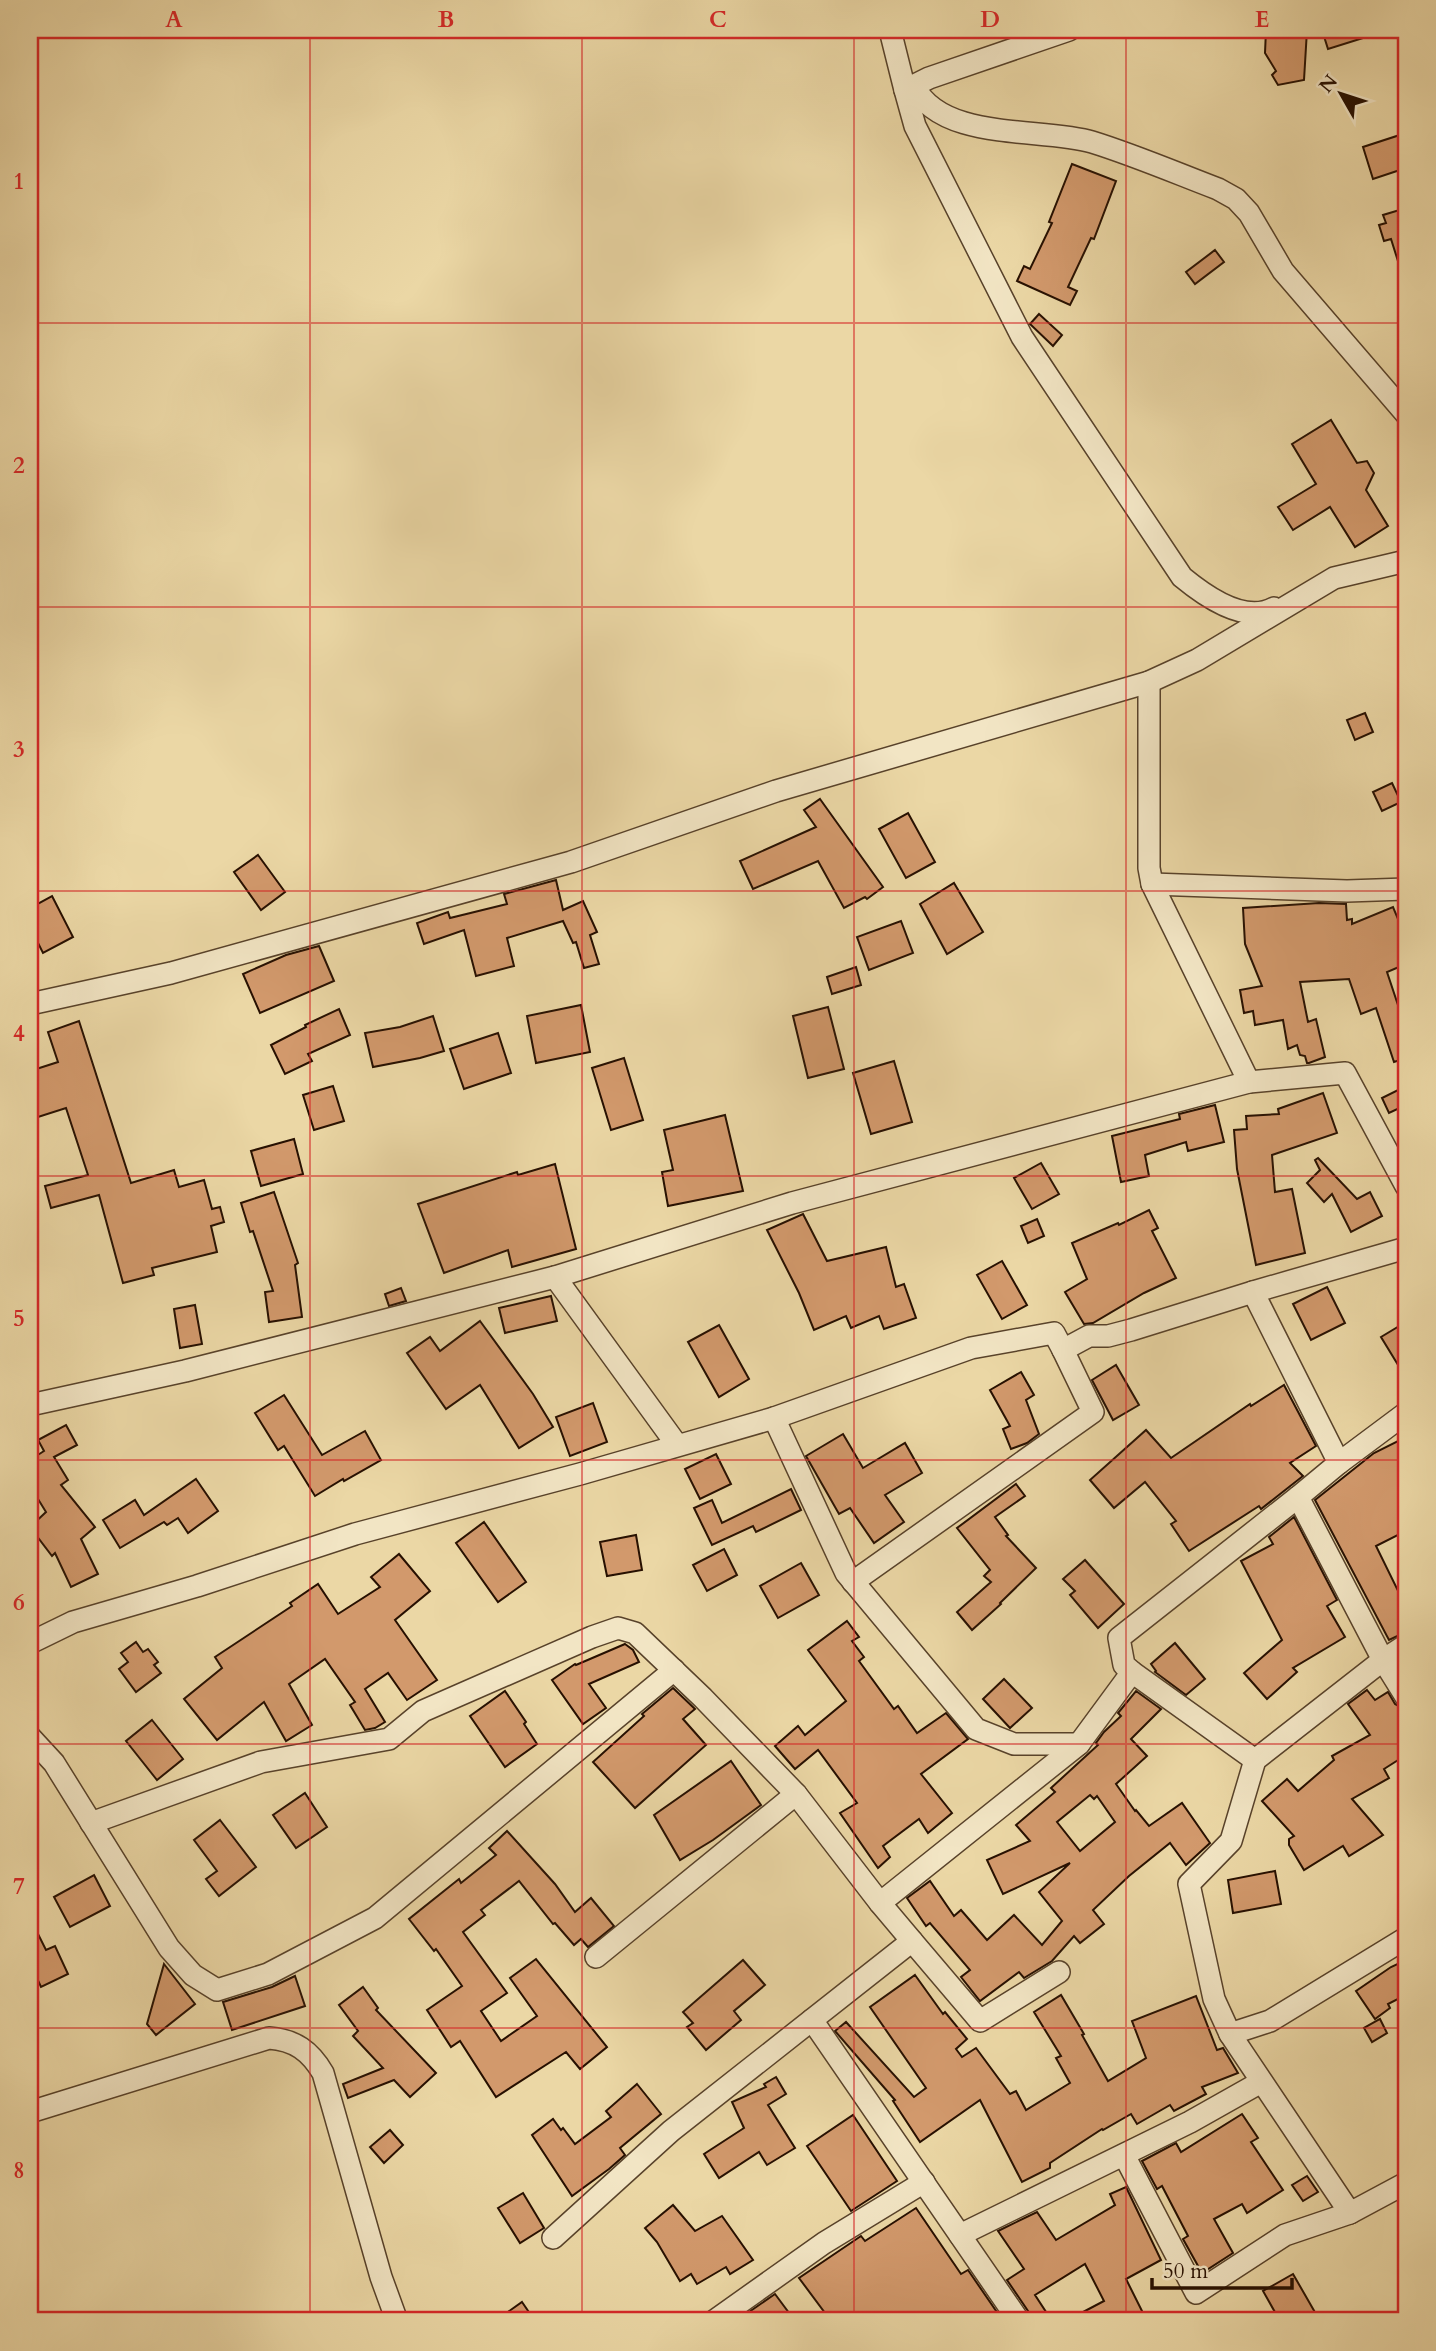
<svg xmlns="http://www.w3.org/2000/svg" width="1436" height="2351" font-family="Cardo,serif">
<style>
.building{fill:#d2996c;stroke:#271001;stroke-width:2;fill-rule:evenodd}
.lines{fill:none;stroke-linecap:round;stroke-linejoin:round}
.street-casing{stroke:#58422a;stroke-width:24}
.street{stroke:#f2e5c4;stroke-width:21}
.grid{fill:none;stroke:#d62828;stroke-width:2;stroke-opacity:0.55}
.neatline{fill:none;stroke:#d62828;stroke-width:2.5}
.grid-label{font-size:23px;text-anchor:middle;font-weight:bold;fill:#d62828}
</style>
<rect width="100%" height="100%" fill="#ebd7a5"/>
<filter id="stains"><feTurbulence type="fractalNoise" baseFrequency=".00286" numOctaves="4"/><feColorMatrix values="0 0 0 0 .2 0 0 0 0 .09 0 0 0 0 .02 0 0 0 .5 -.17"/></filter>
<radialGradient id="worn" r=".72"><stop offset=".6" stop-color="#630" stop-opacity="0"/><stop offset="1" stop-color="#630" stop-opacity=".3"/></radialGradient>
<g class="building">
<polygon points="1266,30 1307,30 1304,80 1278,85 1272,75 1276,71 1265,53"/>
<polygon points="1322,30 1379,30 1379,33 1328,49"/>
<polygon points="1406,133 1406,168 1373,179 1363,147"/>
<polygon points="1072,164 1116,181 1094,239 1091,238 1068,287 1077,291 1070,305 1017,281 1024,266 1030,269 1052,223 1049,222"/>
<polygon points="1406,208 1406,276 1403,277 1391,239 1384,241 1379,225 1386,223 1383,215"/>
<polygon points="1215,250 1224,262 1195,284 1186,272"/>
<polygon points="1039,314 1062,335 1053,346 1030,324"/>
<polygon points="1331,420 1357,463 1367,461 1374,473 1366,490 1388,526 1355,547 1330,507 1293,530 1278,507 1316,484 1292,444"/>
<polygon points="1365,713 1373,732 1355,740 1347,720"/>
<polygon points="1392,783 1401,802 1382,811 1373,792"/>
<polygon points="820,799 883,887 867,899 865,897 844,908 818,861 753,889 740,861 816,827 804,810"/>
<polygon points="908,813 935,862 906,878 879,829"/>
<polygon points="258,855 285,892 261,910 234,872"/>
<polygon points="556,880 563,910 583,901 597,932 590,935 599,964 584,968 576,942 573,943 563,921 507,938 514,966 476,976 464,930 424,944 417,923 448,912 450,918 507,904 504,894"/>
<polygon points="954,883 983,932 947,954 920,904"/>
<polygon points="52,896 73,937 43,953 30,927 30,908"/>
<polygon points="1319,903 1346,904 1347,920 1352,919 1352,924 1393,907 1406,938 1406,964 1387,972 1406,1029 1406,1058 1394,1062 1376,1008 1361,1014 1349,979 1300,982 1308,1022 1316,1019 1325,1057 1309,1063 1307,1063 1305,1056 1300,1055 1297,1045 1288,1049 1283,1020 1255,1025 1253,1011 1244,1013 1240,990 1262,986 1245,944 1243,908"/>
<polygon points="901,921 913,953 869,970 857,937"/>
<polygon points="319,946 334,981 260,1013 243,974 286,955"/>
<polygon points="856,967 861,985 832,994 827,977"/>
<polygon points="581,1005 590,1052 536,1063 527,1016"/>
<polygon points="828,1007 844,1069 808,1078 793,1016"/>
<polygon points="339,1009 350,1035 308,1054 312,1061 285,1074 271,1045 306,1027 305,1025"/>
<polygon points="433,1016 444,1051 420,1058 373,1067 365,1033 400,1027"/>
<polygon points="79,1021 131,1183 174,1170 179,1187 204,1180 212,1209 220,1207 224,1222 211,1226 217,1252 152,1268 154,1275 123,1283 99,1195 51,1208 45,1186 88,1175 66,1108 38,1117 30,1091 30,1071 58,1062 48,1032"/>
<polygon points="498,1033 511,1073 464,1089 450,1049"/>
<polygon points="624,1058 643,1120 611,1130 592,1068"/>
<polygon points="894,1061 912,1122 871,1134 853,1073"/>
<polygon points="333,1086 344,1121 314,1130 303,1095"/>
<polygon points="1406,1086 1406,1105 1389,1113 1382,1098"/>
<polygon points="1323,1093 1337,1133 1272,1155 1275,1192 1292,1189 1305,1253 1256,1265 1237,1169 1234,1130 1247,1129 1246,1116 1279,1114 1278,1109"/>
<polygon points="1215,1105 1224,1142 1188,1151 1186,1142 1145,1155 1149,1176 1121,1182 1112,1136 1180,1119 1179,1114"/>
<polygon points="725,1115 743,1191 668,1206 662,1172 673,1170 664,1130"/>
<polygon points="294,1139 303,1174 261,1186 251,1151"/>
<polygon points="1318,1158 1357,1199 1370,1192 1382,1216 1351,1232 1332,1194 1324,1202 1307,1183 1320,1170 1315,1160"/>
<polygon points="1041,1163 1059,1194 1032,1209 1014,1178"/>
<polygon points="555,1164 576,1249 512,1267 508,1250 444,1273 418,1204 517,1172 518,1175"/>
<polygon points="274,1192 298,1263 295,1265 302,1317 269,1322 265,1292 273,1291 253,1231 250,1232 241,1203"/>
<polygon points="1149,1210 1158,1228 1152,1231 1176,1278 1144,1293 1093,1323 1084,1324 1065,1292 1087,1279 1072,1243 1118,1223 1119,1225"/>
<polygon points="803,1214 827,1261 886,1247 896,1287 904,1284 916,1318 884,1329 879,1316 851,1328 846,1316 814,1330 799,1293 767,1230"/>
<polygon points="1037,1219 1044,1236 1028,1243 1021,1226"/>
<polygon points="1002,1261 1027,1305 1002,1319 977,1275"/>
<polygon points="1327,1287 1345,1323 1311,1340 1293,1304"/>
<polygon points="401,1288 406,1301 389,1306 385,1294"/>
<polygon points="551,1296 557,1321 505,1333 499,1308"/>
<polygon points="195,1305 202,1344 180,1348 174,1309"/>
<polygon points="480,1321 533,1394 553,1427 519,1448 480,1385 446,1409 407,1353 430,1337 440,1351"/>
<polygon points="1406,1322 1406,1378 1381,1337"/>
<polygon points="719,1325 749,1379 719,1397 688,1342"/>
<polygon points="1116,1365 1139,1405 1113,1420 1092,1380"/>
<polygon points="1021,1372 1034,1395 1026,1400 1039,1434 1027,1443 1011,1449 1003,1429 1010,1426 990,1390"/>
<polygon points="1284,1385 1316,1446 1290,1463 1303,1476 1261,1509 1259,1506 1189,1551 1171,1524 1176,1521 1145,1482 1114,1508 1090,1480 1146,1430 1171,1458 1250,1404 1251,1406"/>
<polygon points="284,1395 322,1455 365,1431 381,1460 344,1481 343,1479 315,1496 284,1446 278,1450 255,1413"/>
<polygon points="593,1403 607,1442 570,1456 556,1417"/>
<polygon points="66,1425 77,1445 54,1457 68,1480 61,1485 95,1527 81,1539 98,1574 71,1587 55,1553 52,1556 30,1527 46,1512 30,1486 30,1460 44,1451 38,1440"/>
<polygon points="843,1434 863,1468 905,1443 922,1473 885,1495 904,1522 874,1543 850,1508 839,1514 806,1456"/>
<polygon points="1406,1437 1406,1531 1376,1546 1406,1607 1406,1632 1389,1640 1315,1500 1374,1453"/>
<polygon points="716,1454 731,1484 700,1499 685,1469"/>
<polygon points="196,1479 218,1511 188,1533 178,1518 167,1525 164,1522 120,1548 103,1520 135,1500 144,1515"/>
<polygon points="1016,1484 1025,1496 995,1517 1008,1535 1006,1536 1036,1568 1000,1603 1001,1604 972,1630 957,1612 991,1582 984,1576 990,1570 957,1528"/>
<polygon points="791,1489 801,1510 756,1532 753,1526 712,1545 694,1508 712,1500 722,1523"/>
<polygon points="1294,1517 1337,1600 1327,1606 1345,1637 1293,1668 1297,1672 1267,1699 1244,1673 1282,1640 1241,1561 1273,1544 1269,1537"/>
<polygon points="484,1522 526,1582 498,1602 456,1543"/>
<polygon points="636,1535 642,1570 607,1576 600,1542"/>
<polygon points="724,1549 737,1575 707,1591 693,1565"/>
<polygon points="399,1554 430,1591 395,1620 437,1680 407,1700 388,1673 365,1689 385,1722 375,1728 365,1730 350,1705 355,1702 325,1659 289,1684 312,1725 286,1741 264,1702 217,1740 184,1699 222,1668 215,1657 292,1606 290,1603 318,1584 338,1614 380,1587 371,1577"/>
<polygon points="1085,1560 1124,1604 1098,1628 1070,1595 1075,1591 1063,1579"/>
<polygon points="801,1563 819,1595 778,1618 760,1586"/>
<polygon points="847,1621 859,1637 852,1641 864,1657 859,1661 894,1709 898,1706 917,1733 946,1713 968,1739 921,1774 952,1813 928,1833 919,1819 883,1846 890,1857 878,1868 840,1813 857,1803 818,1750 795,1769 775,1746 798,1726 805,1735 846,1701 808,1650"/>
<polygon points="136,1642 143,1652 148,1649 158,1662 154,1665 161,1673 136,1692 119,1669 128,1662 121,1653"/>
<polygon points="1175,1643 1205,1679 1186,1695 1155,1672 1156,1671 1151,1664"/>
<polygon points="625,1644 633,1650 639,1662 589,1684 606,1708 583,1724 552,1680 575,1664 576,1665"/>
<polygon points="1004,1679 1032,1708 1010,1728 983,1699"/>
<polygon points="673,1688 695,1709 683,1719 706,1745 635,1808 593,1762 644,1716 642,1714"/>
<polygon points="1367,1690 1375,1700 1388,1692 1395,1704 1406,1710 1406,1755 1384,1769 1389,1778 1352,1799 1383,1835 1349,1856 1343,1846 1304,1870 1289,1845 1289,1839 1294,1836 1262,1801 1287,1779 1298,1791 1334,1760 1332,1756 1370,1735 1348,1704"/>
<polygon points="505,1691 526,1722 524,1724 537,1744 505,1767 470,1716"/>
<path d="M 1136,1691 L 1161,1709 L 1131,1739 L 1147,1756 L 1116,1784 L 1135,1811 L 1136,1810 L 1149,1826 L 1182,1803 L 1210,1843 L 1186,1865 L 1170,1843 L 1129,1876 L 1093,1910 L 1104,1924 L 1080,1943 L 1074,1936 L 1052,1961 L 1024,1978 L 1019,1972 L 980,2001 L 961,1977 L 970,1970 L 930,1923 L 926,1926 L 907,1898 L 930,1881 L 954,1916 L 961,1910 L 987,1940 L 1014,1915 L 1042,1945 L 1062,1921 L 1039,1892 L 1070,1863 L 1003,1894 L 987,1860 L 1030,1841 L 1016,1825 L 1055,1792 L 1051,1788 L 1098,1745 L 1096,1743 L 1104,1732 L 1121,1716 L 1118,1713 ZM 1090,1795 L 1094,1799 L 1097,1796 L 1115,1822 L 1080,1851 L 1057,1822 Z"/>
<polygon points="152,1720 183,1759 157,1780 126,1741"/>
<polygon points="731,1761 761,1805 713,1840 680,1860 654,1815"/>
<polygon points="305,1793 327,1827 296,1848 273,1815"/>
<polygon points="220,1820 256,1867 219,1896 206,1879 217,1871 194,1840"/>
<polygon points="507,1831 555,1884 575,1912 591,1898 614,1926 588,1947 581,1939 574,1945 555,1923 553,1924 519,1881 481,1910 485,1915 463,1932 507,1993 481,2011 501,2041 537,2016 510,1978 536,1959 607,2047 580,2069 566,2052 496,2097 460,2041 451,2047 427,2010 462,1986 436,1949 434,1951 409,1919 459,1879 461,1883 496,1855 489,1848"/>
<polygon points="1275,1871 1281,1904 1233,1913 1228,1880"/>
<polygon points="94,1875 110,1906 70,1927 54,1897"/>
<polygon points="30,1918 46,1950 55,1946 68,1974 41,1987 30,1963"/>
<polygon points="743,1960 765,1985 734,2011 741,2020 706,2050 687,2027 693,2023 683,2012"/>
<polygon points="1406,1960 1406,1995 1388,2004 1390,2008 1375,2019 1356,1991 1391,1967"/>
<polygon points="164,1964 195,2004 156,2035 147,2024"/>
<polygon points="915,1975 943,2014 945,2012 967,2039 956,2049 962,2057 976,2048 1010,2094 1016,2091 1026,2110 1070,2083 1056,2058 1061,2056 1034,2012 1061,1995 1084,2034 1082,2035 1108,2081 1146,2058 1132,2021 1196,1996 1217,2050 1223,2048 1238,2073 1202,2087 1206,2094 1174,2111 1170,2105 1137,2124 1131,2114 1103,2130 1102,2129 1050,2163 1050,2168 1022,2182 980,2100 920,2142 893,2101 895,2100 835,2031 846,2022 914,2097 926,2088 870,2007"/>
<polygon points="295,1976 305,2006 232,2030 223,2002 272,1987"/>
<polygon points="363,1987 378,2008 376,2010 436,2073 410,2097 394,2080 348,2098 343,2084 383,2068 353,2036 358,2031 339,2005"/>
<polygon points="1380,2019 1387,2033 1372,2042 1364,2028"/>
<polygon points="776,2077 786,2094 768,2105 795,2148 767,2165 759,2152 719,2178 704,2154 744,2128 732,2102 766,2087 764,2084"/>
<polygon points="637,2084 661,2114 620,2148 625,2155 609,2169 572,2196 532,2135 553,2119 561,2130 563,2128 575,2144 611,2117 606,2111"/>
<polygon points="1242,2114 1258,2138 1251,2142 1283,2190 1247,2213 1242,2204 1214,2219 1233,2253 1202,2273 1183,2239 1188,2236 1162,2186 1157,2189 1142,2161 1176,2143 1181,2152"/>
<polygon points="853,2115 897,2181 851,2211 807,2146"/>
<polygon points="390,2130 403,2145 384,2163 370,2147"/>
<polygon points="1307,2176 1318,2192 1303,2201 1292,2185"/>
<polygon points="1126,2187 1161,2260 1126,2279 1147,2321 1066,2321 1104,2301 1085,2264 1035,2295 1052,2321 1032,2321 1030,2314 1007,2280 1024,2269 998,2231 1037,2212 1056,2240 1115,2205 1110,2194"/>
<polygon points="523,2193 544,2228 520,2243 498,2208"/>
<polygon points="673,2205 695,2231 722,2216 753,2260 730,2274 726,2267 697,2284 691,2274 680,2281 657,2242 645,2228"/>
<polygon points="916,2208 961,2274 968,2270 1003,2321 831,2321 799,2278 861,2236 865,2241"/>
<polygon points="1293,2274 1320,2321 1280,2321 1263,2291"/>
<polygon points="775,2294 795,2321 736,2321"/>
<polygon points="522,2302 535,2321 495,2321"/>
</g>
<g class="lines">
<defs>
<g id="street">
<polyline points="890,30 905,90"/>
<path d="M 1069,30 L 929,78 L 905,90 L 915,126 L 1022,337 L 1182,577 C 1205,596 1244,624 1274,608"/>
<path d="M 914,86 C 942,142 1042,127 1092,142 C 1134,155 1176,173 1218,189 L 1236,199 L 1249,213 L 1283,271 L 1406,414"/>
<polyline points="1149,682 1149,868 1152,884 1249,1082"/>
<polyline points="1152,884 1347,891 1406,889"/>
<polyline points="30,1004 171,973 571,862 776,791 1149,682 1197,660 1334,578 1406,561"/>
<polyline points="555,1277 677,1445"/>
<polyline points="1253,1292 1339,1463 1298,1497 1383,1660 1406,1697"/>
<polyline points="30,1405 185,1371 555,1277 792,1203 1249,1082 1345,1073 1406,1186"/>
<polyline points="774,1418 846,1573 976,1729 1014,1744 1079,1744"/>
<polyline points="1339,1463 1406,1413"/>
<polyline points="853,1582 1093,1412 1063,1350"/>
<polyline points="30,1643 73,1622 197,1586 355,1534 580,1474 774,1418 971,1348 1054,1333 1063,1350 1089,1336 1108,1336 1131,1330 1253,1292 1406,1248"/>
<polyline points="1406,1645 1383,1660 1255,1760 1231,1841 1189,1884 1214,1999 1230,2034 1350,2213 1406,2183"/>
<polyline points="1132,1672 1124,1665 1119,1638 1298,1497"/>
<polyline points="30,1737 54,1763 169,1948 193,1975 217,1990 268,1974 375,1918 674,1670"/>
<polyline points="91,1823 261,1762 389,1739 423,1711 592,1637 618,1628 635,1633 703,1698 796,1794 880,1903 912,1941 671,2131 553,2238"/>
<polyline points="880,1903 1079,1744 1132,1672 1255,1760"/>
<polyline points="912,1941 980,2021 1059,1972"/>
<polyline points="596,1957 796,1794"/>
<polyline points="812,2020 1019,2321"/>
<polyline points="1230,2034 1270,2021 1406,1938"/>
<path d="M 30,2112 L 269,2038 C 295,2040 310,2051 323,2073 L 381,2277 L 397,2321"/>
<polyline points="1124,2155 1196,2293 1285,2235 1350,2213"/>
<polyline points="960,2235 1190,2122 1261,2082"/>
<polyline points="714,2321 824,2243 924,2182"/>
<polyline points="1404,2321 1406,2320"/>
</g>
</defs>
<use href="#street" class="street-casing"/>
<use href="#street" class="street"/>
</g>
<path class="grid" d="M 310,30 L 310,2321M 582,30 L 582,2321M 854,30 L 854,2321M 1126,30 L 1126,2321M 30,323 L 1406,323M 30,607 L 1406,607M 30,891 L 1406,891M 30,1176 L 1406,1176M 30,1460 L 1406,1460M 30,1744 L 1406,1744M 30,2028 L 1406,2028"/>
<rect width="1436" height="2351" fill="none" stroke="#ebd7a5" stroke-width="77"/>
<g transform="translate(1341 94) rotate(309)" stroke="#f2e5c4" stroke-width="5" paint-order="stroke">
<path d="M0-5L12 26L0 18L-12 26Z" fill="#271001"/>
<text y="-10" font-size="19" font-weight="bold" text-anchor="middle" fill="#271001">N</text>
</g>
<path d="M1152 2278v10h140v-10" fill="none" stroke="#271001" stroke-width="3.5"/>
<text x="1163" y="2278" font-size="21" fill="#271001" stroke="#f2e5c4" stroke-width="5" paint-order="stroke">50 m</text>
<rect x="38" y="38" width="1360" height="2274" class="neatline"/>
<g class="grid-label">
<text x="174" y="27">A</text>
<text x="446" y="27">B</text>
<text x="718" y="27">C</text>
<text x="990" y="27">D</text>
<text x="1262" y="27">E</text>
<text x="19" y="189">1</text>
<text x="19" y="473">2</text>
<text x="19" y="757">3</text>
<text x="19" y="1041">4</text>
<text x="19" y="1326">5</text>
<text x="19" y="1610">6</text>
<text x="19" y="1894">7</text>
<text x="19" y="2178">8</text>
</g>
<rect width="100%" height="100%" filter="url(#stains)"/>
<rect width="100%" height="100%" fill="url(#worn)"/>
</svg>
